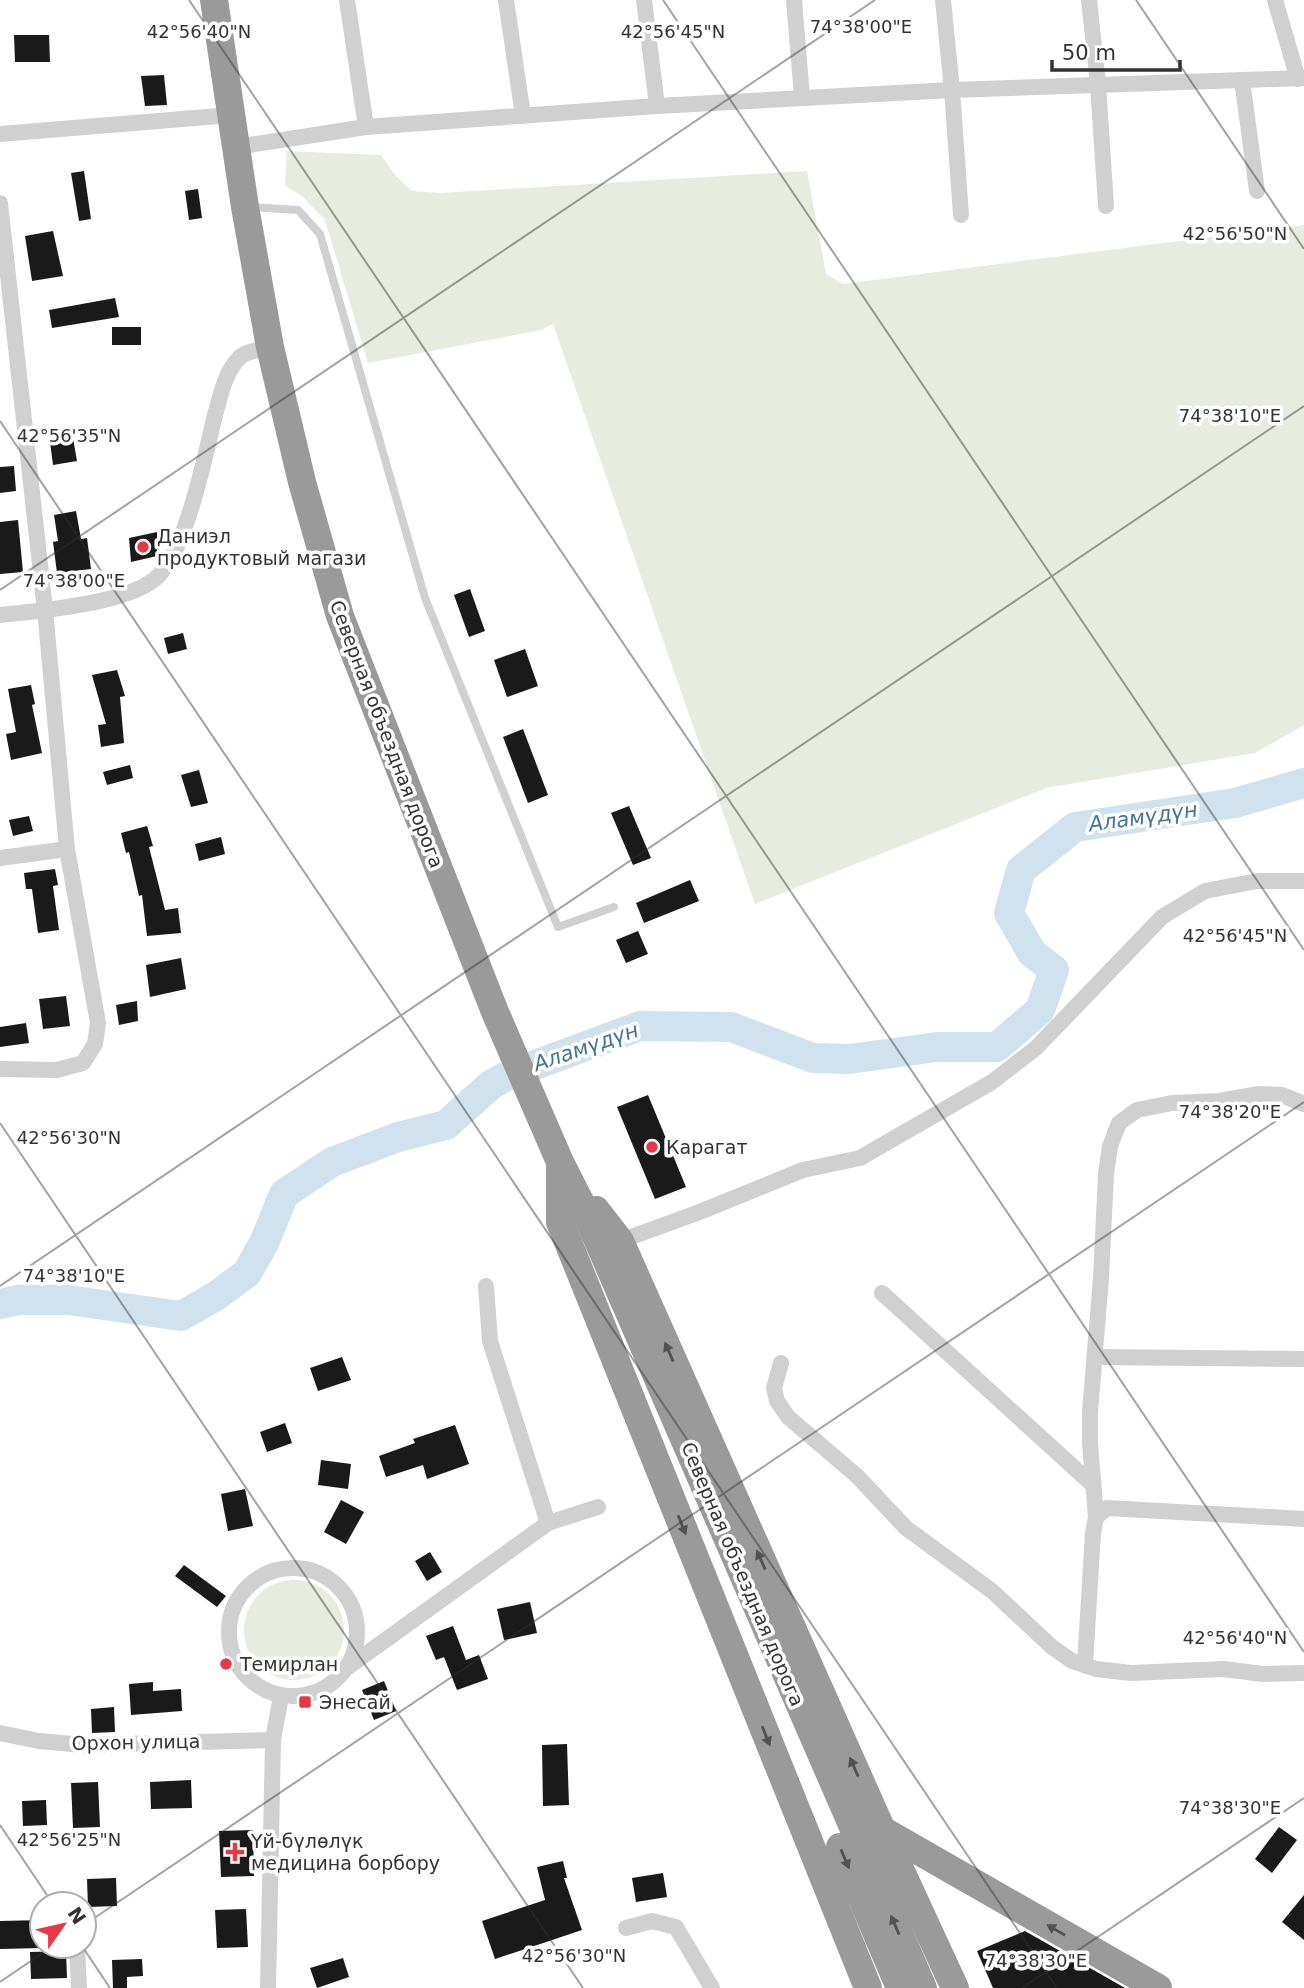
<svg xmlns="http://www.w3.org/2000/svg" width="1304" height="1988" font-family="'DejaVu Sans',sans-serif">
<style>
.green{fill:#e6ecdf}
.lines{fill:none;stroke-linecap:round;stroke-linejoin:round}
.river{stroke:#cfe2ee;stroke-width:30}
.building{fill:#1a1a1a}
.lane{stroke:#d0d0d0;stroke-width:8}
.street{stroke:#d0d0d0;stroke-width:16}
.highway{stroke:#9a9a9a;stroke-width:28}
.oneway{fill:#525252}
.ticks{fill:none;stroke:#333;stroke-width:2;stroke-opacity:0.45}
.poi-dot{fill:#e63946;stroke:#fff;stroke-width:2.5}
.labels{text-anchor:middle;stroke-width:7;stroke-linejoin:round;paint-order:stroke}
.poi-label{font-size:19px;fill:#333;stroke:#fff;text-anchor:start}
.street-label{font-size:19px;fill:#333;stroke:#fff}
.water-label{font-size:21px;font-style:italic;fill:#3f7597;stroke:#fff}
.ticks-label{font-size:18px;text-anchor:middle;fill:#333;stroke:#fff;stroke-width:7;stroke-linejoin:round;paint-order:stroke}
</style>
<rect width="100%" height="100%" fill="#fff"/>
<g class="green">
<polygon points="287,151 381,155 395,175 412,191 441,193 807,171 826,274 843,284 1304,225 1304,725 1255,753 1046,788 755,904 553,324 541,330 368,363 325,220 301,195 285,186"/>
<circle cx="294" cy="1630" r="50"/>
</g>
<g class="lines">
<polyline class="river" points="0,1304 18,1300 68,1300 181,1316 216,1296 247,1273 264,1243 284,1194 332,1162 398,1137 446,1125 492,1084 511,1074 640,1026 731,1027 813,1058 849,1059 937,1047 997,1047 1040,1010 1054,970 1032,953 1009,913 1021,870 1075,827 1235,803 1304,783"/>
</g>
<g class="building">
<polygon points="14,35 49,35 50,62 15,62"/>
<polygon points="164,75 167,105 145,106 141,76"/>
<polygon points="84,171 91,219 79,221 71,173"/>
<polygon points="198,189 202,218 189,220 185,191"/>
<polygon points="53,231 63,276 32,281 25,236"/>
<polygon points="115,298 119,317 52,328 49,310"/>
<rect x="112" y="327" width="29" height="18"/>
<polygon points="73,438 77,461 53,465 50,442"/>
<polygon points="14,466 16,491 0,493 0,467"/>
<polygon points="76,511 81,539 87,538 91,569 57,573 53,542 58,541 54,515"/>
<polygon points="18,520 23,572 0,574 0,522"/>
<polygon points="157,532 157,556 131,562 129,538"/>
<polygon points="470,589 485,631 469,637 454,595"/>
<polygon points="183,633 187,649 168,654 164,638"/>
<polygon points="525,649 538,686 507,697 494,660"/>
<polygon points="117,670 125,696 120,697 124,743 101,747 98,725 106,724 92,675"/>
<polygon points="31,685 35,704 32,705 42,753 11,760 6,734 16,732 8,689"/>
<polygon points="523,729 548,795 528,803 503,737"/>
<polygon points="130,765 133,778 107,785 103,772"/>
<polygon points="199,770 208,803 191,807 181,775"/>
<polygon points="629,806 651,858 633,865 611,813"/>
<polygon points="29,816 33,831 13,836 9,820"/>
<polygon points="147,826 153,846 149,847 165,910 178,908 181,933 147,936 142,895 139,896 129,852 126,853 121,833"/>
<polygon points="221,837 225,854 199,861 195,844"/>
<polygon points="55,869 58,885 53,886 59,930 38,933 32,889 26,889 24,873"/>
<polygon points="690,880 699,901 644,923 636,903"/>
<polygon points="638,931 648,954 626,963 616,940"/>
<polygon points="181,958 186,989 150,997 146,965"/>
<polygon points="66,996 70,1026 43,1029 39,999"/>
<polygon points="137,1001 138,1021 119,1025 116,1005"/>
<polygon points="26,1023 29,1043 0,1047 0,1027"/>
<polygon points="648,1095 686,1187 655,1199 617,1107"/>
<polygon points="342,1357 351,1380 318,1391 310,1368"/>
<polygon points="285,1423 292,1443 267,1452 260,1432"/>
<polygon points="455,1425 469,1464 427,1479 423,1465 386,1477 379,1456 415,1443 413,1439"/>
<polygon points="321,1460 351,1464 348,1489 318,1485"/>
<polygon points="245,1489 253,1526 228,1531 221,1494"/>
<polygon points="341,1500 364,1512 346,1544 324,1532"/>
<polygon points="430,1552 442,1572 427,1581 415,1561"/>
<polygon points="184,1565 226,1596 217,1607 175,1576"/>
<polygon points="530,1602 537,1633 504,1640 497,1609"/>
<polygon points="453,1626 466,1660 479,1655 488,1679 457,1690 444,1657 436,1660 426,1636"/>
<polygon points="384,1681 396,1711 374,1720 362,1690"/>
<polygon points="153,1682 153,1691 181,1689 182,1711 131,1715 129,1684"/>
<polygon points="114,1707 115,1732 92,1733 91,1709"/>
<polygon points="567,1744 569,1805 543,1806 542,1745"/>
<polygon points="191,1780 192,1808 151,1809 150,1782"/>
<polygon points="98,1782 100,1827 73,1828 71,1783"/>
<polygon points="46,1800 47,1825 23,1826 22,1801"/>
<polygon points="1279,1827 1297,1840 1272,1873 1255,1859"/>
<polygon points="253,1830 254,1876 221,1877 219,1831"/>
<polygon points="563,1861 567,1878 564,1878 582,1930 495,1959 482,1921 545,1900 537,1867"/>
<polygon points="663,1873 667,1897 636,1902 632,1878"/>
<polygon points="116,1878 117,1906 88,1907 87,1879"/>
<polygon points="1304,1895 1304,1940 1282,1922"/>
<polygon points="246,1909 248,1947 217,1948 215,1910"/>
<polygon points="42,1920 42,1948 0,1949 0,1921"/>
<polygon points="1025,1931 1125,1988 993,1988 977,1951"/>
<polygon points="66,1951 67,1978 31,1979 30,1952"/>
<polygon points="343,1958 349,1977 317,1988 310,1968"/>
<polygon points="142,1959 143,1976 127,1977 127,1988 113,1988 112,1960"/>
</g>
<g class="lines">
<polyline class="lane" points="251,207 298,210 320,234 425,598 558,927 614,907"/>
<g class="street">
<polyline points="347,0 366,127"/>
<polyline points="506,0 523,116"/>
<polyline points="644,0 657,106"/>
<polyline points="794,0 802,97"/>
<polyline points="943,0 952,90 961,215"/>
<polyline points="1089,0 1098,84 1106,206"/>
<polyline points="1275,0 1298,79"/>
<polyline points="1242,80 1257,191"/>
<polyline points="0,134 231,115"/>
<polyline points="236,147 366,127 657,106 952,90 1304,78"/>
<polyline points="0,203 45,610 67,849 98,1023 95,1044 83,1063 57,1070 0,1069"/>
<path d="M 0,615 C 40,611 124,604 155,579 C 186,554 205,455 215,415 C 221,395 224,373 240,357 C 246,351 261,350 270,347"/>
<polyline points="0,858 67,849"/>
<polyline points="620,1241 697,1213 803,1170 860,1158 992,1082 1036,1048 1162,917 1205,891 1257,881 1304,881"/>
<polyline points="486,1286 490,1341 548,1523"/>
<polyline points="882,1293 1093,1485"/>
<polyline points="1095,1357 1304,1359"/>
<polyline points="781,1363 774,1388 777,1401 788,1417 857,1476 906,1528 992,1591 1052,1647 1072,1661 1096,1669 1131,1673 1223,1669 1263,1674 1304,1673"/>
<polyline points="1096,1517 1090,1443 1090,1412 1101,1278 1106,1174 1110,1146 1119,1123 1137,1110 1172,1103 1219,1101 1259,1094 1282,1095 1304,1104"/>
<circle cx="293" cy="1632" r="64"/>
<polyline points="1085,1665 1093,1533 1096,1517 1107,1508 1304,1519"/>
<polyline points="348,1667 548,1523 598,1507"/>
<polyline points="0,1733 39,1741 83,1745 273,1740"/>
<polyline points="626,1928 652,1921 676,1927 712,1988"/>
<polyline points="77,1946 79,1988"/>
<polyline points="268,1988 273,1740 281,1696"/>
</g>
<g class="highway">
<polyline points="214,0 245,207 270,347 302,482 340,616 495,1012 560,1162 585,1211 923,1988"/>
<polyline points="560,1168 560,1222 868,1988"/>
<polyline points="596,1210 620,1241 882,1830 955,1988"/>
<polyline points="882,1830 1158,1988"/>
<polyline points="840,1847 900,1988"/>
</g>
</g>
<defs><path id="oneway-solid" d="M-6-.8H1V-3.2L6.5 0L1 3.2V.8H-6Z" transform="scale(1.75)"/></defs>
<g class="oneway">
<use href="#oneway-solid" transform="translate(669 1352) rotate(-114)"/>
<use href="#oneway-solid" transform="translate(682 1525) rotate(68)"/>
<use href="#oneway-solid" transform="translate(761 1560) rotate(-114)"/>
<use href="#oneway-solid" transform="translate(766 1736) rotate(68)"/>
<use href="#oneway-solid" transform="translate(854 1767) rotate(-114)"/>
<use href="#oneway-solid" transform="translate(845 1859) rotate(67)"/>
<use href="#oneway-solid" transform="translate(895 1925) rotate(-113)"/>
<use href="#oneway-solid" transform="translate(1056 1930) rotate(-150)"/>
</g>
<path class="ticks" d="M 189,0 L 1304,1652M 663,0 L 1304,950M 1136,0 L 1304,249M 0,421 L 1057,1988M 0,590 L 875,0M 0,1123 L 583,1988M 0,1286 L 1304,406M 0,1825 L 53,1904M 84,1925 L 1304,1102M 82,1946 L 110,1988M 0,1982 L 53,1946M 1022,1988 L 1304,1798"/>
<g class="poi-dot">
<circle cx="143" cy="547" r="7"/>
<circle cx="652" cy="1147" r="7"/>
<circle cx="226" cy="1664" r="7"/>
<rect x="298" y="1695" width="14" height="14" rx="3.5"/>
<path d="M231.5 1841.5h7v7h7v7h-7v7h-7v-7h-7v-7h7z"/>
</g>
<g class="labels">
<g class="poi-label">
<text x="157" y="543">Даниэл<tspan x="157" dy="22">продуктовый магази</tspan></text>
<text x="666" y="1154">Карагат</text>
<text x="240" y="1671">Темирлан</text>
<text x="319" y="1709">Энесай</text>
<text x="251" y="1848">Үй-бүлөлүк<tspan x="251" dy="22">медицина борбору</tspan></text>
</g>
<g class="street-label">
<text transform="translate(387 734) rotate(69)" y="7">Северная объездная дорога</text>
<text transform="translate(743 1574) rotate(67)" y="7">Северная объездная дорога</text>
<text transform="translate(136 1742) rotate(-1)" y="7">Орхон улица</text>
</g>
<g class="water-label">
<text transform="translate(1143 817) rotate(-8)" y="7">Аламүдүн</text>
<text transform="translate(586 1047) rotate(-19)" y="7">Аламүдүн</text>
</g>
</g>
<g class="ticks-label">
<text x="861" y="33">74°38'00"E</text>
<text x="673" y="38">42°56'45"N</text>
<text x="199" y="38">42°56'40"N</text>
<text x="1235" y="240">42°56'50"N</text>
<text x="1230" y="422">74°38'10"E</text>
<text x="69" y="442">42°56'35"N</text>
<text x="74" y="587">74°38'00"E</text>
<text x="1235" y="942">42°56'45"N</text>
<text x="1230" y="1118">74°38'20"E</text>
<text x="69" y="1144">42°56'30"N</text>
<text x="74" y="1282">74°38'10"E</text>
<text x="1235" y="1644">42°56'40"N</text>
<text x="1230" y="1814">74°38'30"E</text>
<text x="69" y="1846">42°56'25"N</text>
<text x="574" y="1962">42°56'30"N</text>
<text x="1036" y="1967">74°38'30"E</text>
</g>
<g transform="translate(63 1925) rotate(56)"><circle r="33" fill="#ffffff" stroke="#adadad" stroke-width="2"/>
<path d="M0-5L12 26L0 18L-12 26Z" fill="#e63946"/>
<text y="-10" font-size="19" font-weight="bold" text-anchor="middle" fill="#333333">N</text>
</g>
<path d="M1052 60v10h128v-10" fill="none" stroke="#333333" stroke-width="3.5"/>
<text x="1062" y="60" font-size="21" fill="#333333" stroke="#ffffff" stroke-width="5" paint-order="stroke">50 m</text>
</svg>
